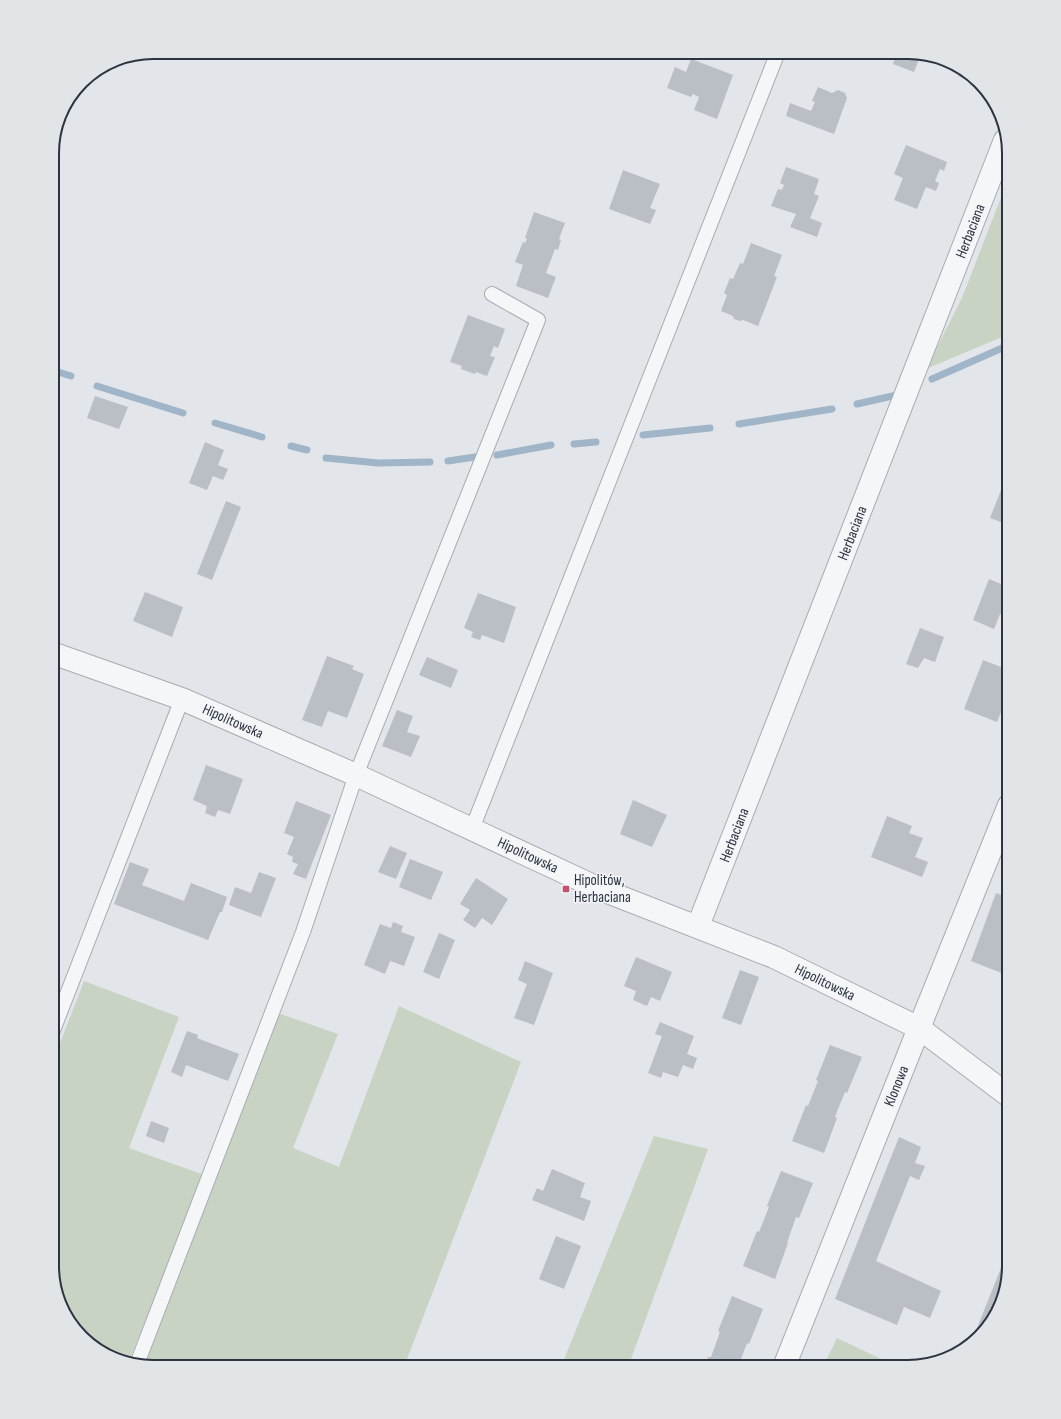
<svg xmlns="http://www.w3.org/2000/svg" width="1061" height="1419" font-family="'Sofia Sans Condensed',sans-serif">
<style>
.green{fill:#c9d3c4}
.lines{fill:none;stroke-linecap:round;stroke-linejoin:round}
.stream{stroke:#a0b5c7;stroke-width:7}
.building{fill:#babfc6}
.lane-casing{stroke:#a7acb3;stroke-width:16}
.street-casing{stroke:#a7acb3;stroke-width:24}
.lane{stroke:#f5f6f8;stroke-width:14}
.street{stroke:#f5f6f8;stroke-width:22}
.poi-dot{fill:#c4516b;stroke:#f2f4f7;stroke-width:1.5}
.labels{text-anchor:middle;stroke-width:3;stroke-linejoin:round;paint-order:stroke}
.street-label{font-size:15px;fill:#2b3440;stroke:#f2f4f7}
.poi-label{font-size:15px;fill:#2b3440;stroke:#f2f4f7;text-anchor:start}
.rim{fill:none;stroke:#2b3440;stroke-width:2}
</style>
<rect width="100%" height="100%" fill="#e2e5e9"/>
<g class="green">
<polygon points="1009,177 1009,334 926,369 962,298"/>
<polygon points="84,981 179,1017 129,1148 204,1175 129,1361 102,1353 66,1317 52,1266 52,1064"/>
<polygon points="399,1006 521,1062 404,1367 147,1367 142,1365 278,1013 338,1034 293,1148 339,1167"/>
<polygon points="654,1136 708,1149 628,1367 561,1367"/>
<polygon points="837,1338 898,1367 823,1367"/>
</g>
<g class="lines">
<g class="stream">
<polyline points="52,370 71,376"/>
<polyline points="932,379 1009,345"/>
<polyline points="97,386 183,413"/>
<polyline points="857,404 897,395"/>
<polyline points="215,423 262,437"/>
<polyline points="739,424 832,409"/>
<polyline points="643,435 710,428"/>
<polyline points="574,444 596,442"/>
<polyline points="291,446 307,450"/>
<polyline points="497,455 551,445"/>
<polyline points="326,458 378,463 430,462"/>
<polyline points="448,461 475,457"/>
</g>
</g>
<g class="building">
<polygon points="897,52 914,52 921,54 914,72 893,64"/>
<polygon points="691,59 733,75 717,119 694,110 699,97 693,94 691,97 667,88 675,67 686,72"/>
<polygon points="961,68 976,83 958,76"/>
<polygon points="818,87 832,93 838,90 845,93 847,98 834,134 786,116 790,103 811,111 815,102 812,101"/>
<polygon points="906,145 947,162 944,171 940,169 935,181 939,183 936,191 926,187 917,209 894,200 903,178 894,174"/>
<polygon points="786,167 819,179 814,194 819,196 810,218 822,223 817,237 790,227 796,214 771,206 778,189 782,190 784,185 780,183"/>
<polygon points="623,170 660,184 650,208 656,210 650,224 609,209"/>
<polygon points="534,212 565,223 559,239 561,240 558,250 555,249 546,273 556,277 548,298 516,286 523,265 515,262 523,242 525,243 527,239 525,238"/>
<polygon points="751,243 782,255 774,276 777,277 758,326 743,320 740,321 734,319 733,316 721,311 727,295 724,293 730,278 733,279 740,263 743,264"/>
<polygon points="468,315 505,329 498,348 494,346 490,356 495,357 487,376 476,372 475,374 461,369 462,366 450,362"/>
<polygon points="95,396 128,407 119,429 87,418"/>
<polygon points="205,442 224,450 218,465 228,469 223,480 213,476 207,490 189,483"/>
<polygon points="1005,480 1009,482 1009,525 990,518"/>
<polygon points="226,501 241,507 212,580 197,574"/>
<polygon points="52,546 58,548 60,552 56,563 52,565"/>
<polygon points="989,579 1001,584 1002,582 1009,585 1009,618 1000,614 994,629 973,620"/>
<polygon points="145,592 183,607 172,637 133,621"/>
<polygon points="478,593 516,607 504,643 482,635 480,640 471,637 473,632 464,628"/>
<polygon points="920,628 944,637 935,662 924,658 918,668 906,664"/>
<polygon points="327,656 354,666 352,669 364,674 347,718 328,711 322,727 302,720"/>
<polygon points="427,657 458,670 451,688 419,675"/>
<polygon points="983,660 1009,670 1009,692 997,722 964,709"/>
<polygon points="397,710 413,716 407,732 420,736 411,757 382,746"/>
<polygon points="206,765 243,779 230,814 218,810 215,817 205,813 207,806 193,800"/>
<polygon points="633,800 667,815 652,847 620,834"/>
<polygon points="296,801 331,815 306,879 293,874 298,864 292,862 293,857 287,854 294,837 284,833"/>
<polygon points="887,816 912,826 909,833 923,838 915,857 928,862 922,877 871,857"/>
<polygon points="390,846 407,853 396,879 378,872"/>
<polygon points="410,859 443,872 431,900 399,887"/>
<polygon points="130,862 149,869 142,885 184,901 191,883 227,897 222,912 220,912 208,940 114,904"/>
<polygon points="259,872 276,878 261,917 229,905 235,887 251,893"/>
<polygon points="476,878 508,899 492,925 482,918 475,928 463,920 470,910 460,904"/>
<polygon points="996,893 1009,898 1009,976 971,961"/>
<polygon points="393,922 403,926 401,932 415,937 404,966 390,961 385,974 364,965 380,924 391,928"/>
<polygon points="439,933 455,940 439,979 423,972"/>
<polygon points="636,957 672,972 660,1001 651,997 647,1006 633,1000 636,991 624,986"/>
<polygon points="525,961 553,973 534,1025 514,1018 527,984 518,980"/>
<polygon points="740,970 759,977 741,1025 722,1018"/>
<polygon points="660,1022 694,1036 687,1054 697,1058 693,1069 683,1065 678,1077 663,1072 661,1078 648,1073 662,1036 655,1034"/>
<polygon points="187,1031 198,1035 197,1038 239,1054 228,1081 186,1065 182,1077 171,1072"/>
<polygon points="830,1045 862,1057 847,1093 845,1092 840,1104 835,1117 837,1118 824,1153 792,1141 806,1105 808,1106 818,1081 816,1080"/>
<polygon points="151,1121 169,1128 164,1143 146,1136"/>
<polygon points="899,1137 921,1147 915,1163 925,1166 919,1180 910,1176 876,1261 941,1291 930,1318 904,1307 897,1325 835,1299"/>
<polygon points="552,1169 585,1183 580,1197 591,1201 584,1221 532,1200 537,1188 543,1191"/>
<polygon points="781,1171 813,1183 799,1218 796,1217 787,1243 788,1243 775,1279 743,1266 757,1231 759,1232 769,1207 767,1206"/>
<polygon points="556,1236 581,1246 564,1289 539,1279"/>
<polygon points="1009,1248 1009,1266 995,1317 977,1334 975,1333"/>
<polygon points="732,1296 763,1309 749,1344 747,1343 738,1367 704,1367 708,1357 711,1357 720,1332 718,1331"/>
</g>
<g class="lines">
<defs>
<g id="lane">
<polyline points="472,829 778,52"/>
<polyline points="52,1033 182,699"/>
<polyline points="137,1364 303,932 356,775 538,320 492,294"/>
</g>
<g id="street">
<polyline points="52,653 182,699 356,775 600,889 774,957 919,1028 1009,1096"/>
<polyline points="698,926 1005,140"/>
<polyline points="784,1367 919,1028 1009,805"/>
</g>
</defs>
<use href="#lane" class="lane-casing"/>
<use href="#street" class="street-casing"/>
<use href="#lane" class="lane"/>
<use href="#street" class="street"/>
</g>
<rect class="poi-dot" x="562" y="885" width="8" height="8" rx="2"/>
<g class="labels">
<g class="street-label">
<text transform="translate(970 231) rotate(-69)" y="5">Herbaciana</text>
<text transform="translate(852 533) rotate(-69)" y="5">Herbaciana</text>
<text transform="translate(233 721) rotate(24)" y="5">Hipolitowska</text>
<text transform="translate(734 835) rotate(-69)" y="5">Herbaciana</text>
<text transform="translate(528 855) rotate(25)" y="5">Hipolitowska</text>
<text transform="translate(825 982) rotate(26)" y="5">Hipolitowska</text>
<text transform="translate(896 1086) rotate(-68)" y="5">Klonowa</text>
</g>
<g class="poi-label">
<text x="574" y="885">Hipolitów,<tspan x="574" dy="17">Herbaciana</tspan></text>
</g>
</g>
<path d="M0 0H1061V1419H0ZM153 59H908A94 94 0 0 1 1002 153V1266A94 94 0 0 1 908 1360H153A94 94 0 0 1 59 1266V153A94 94 0 0 1 153 59Z" fill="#e2e5e8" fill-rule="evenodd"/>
<path class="rim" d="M153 59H908A94 94 0 0 1 1002 153V1266A94 94 0 0 1 908 1360H153A94 94 0 0 1 59 1266V153A94 94 0 0 1 153 59Z"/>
</svg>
